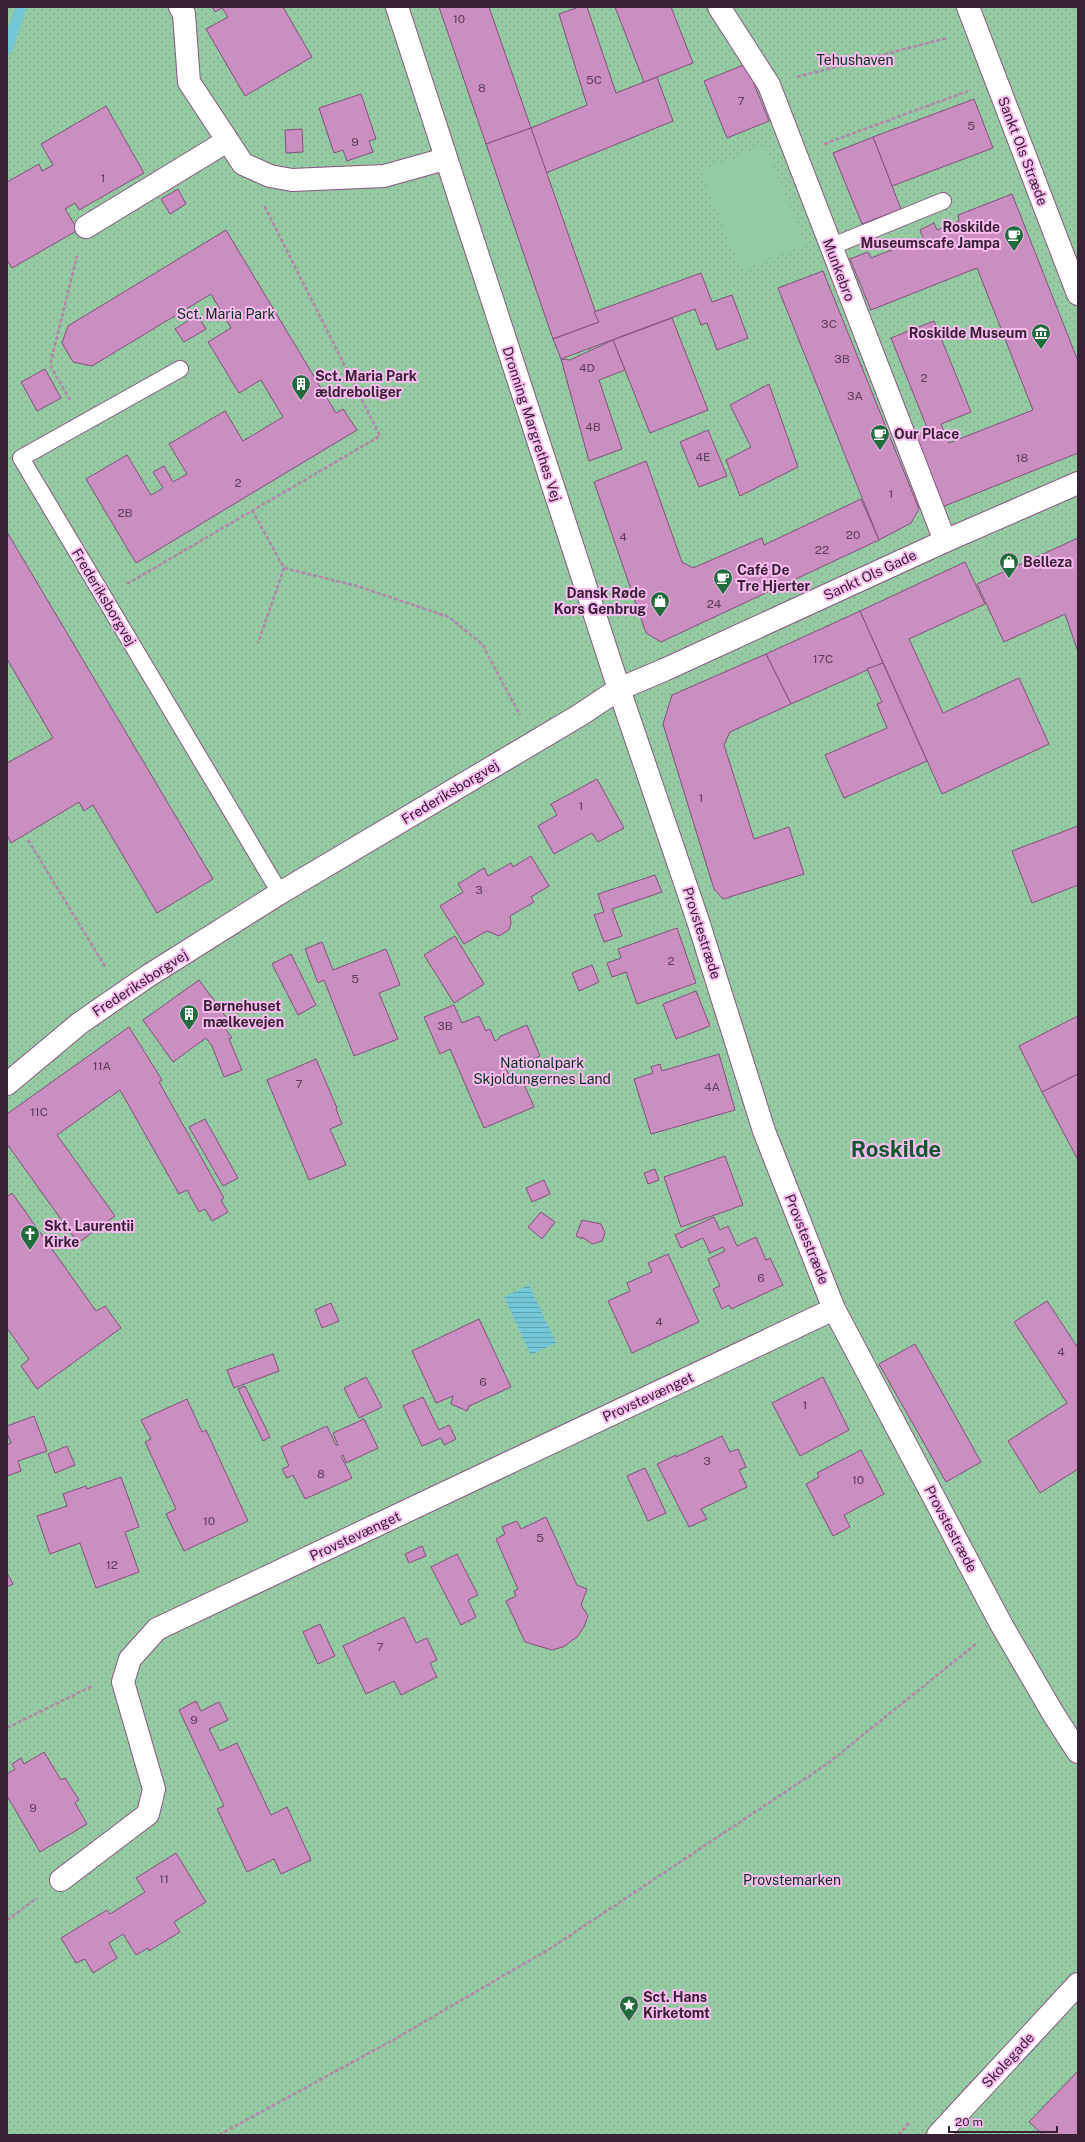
<svg xmlns="http://www.w3.org/2000/svg" width="1085" height="2142" font-family="'Public Sans',sans-serif">
<style>
.park{fill:url(#park-dots)}
.pitch{fill:#95cba2}
.water{fill:url(#water-rules)}
.lines{fill:none;stroke-linecap:round;stroke-linejoin:round}
.stream{stroke:#74c7d7;stroke-width:11}
.building{fill:#ca8ec1;stroke:#854e7e}
.service-casing{stroke:#8b5484;stroke-width:18}
.minor-casing{stroke:#8b5484;stroke-width:24}
.path{stroke:#b484ad;stroke-width:2.5;stroke-dasharray:4 2;stroke-linecap:butt}
.service{stroke:#fff;stroke-width:16}
.minor{stroke:#fff;stroke-width:22}
.labels{text-anchor:middle;stroke-width:4;stroke-linejoin:round;paint-order:stroke}
.number-label{font-size:12px;fill:#5c3c58}
.park-label{font-size:14px;fill:#073318;stroke:#f9bbf0}
.street-label{font-size:14px;fill:#382135;stroke:#f9bbf0}
.poi-label{font-size:14px;font-weight:bold;fill:#382135;stroke:#f9bbf0;text-anchor:start}
.town-label{font-size:22px;font-weight:bold;fill:#0e582c;stroke:#f9bbf0}
</style>
<defs>
<pattern id="park-dots" width="8" height="8" patternUnits="userSpaceOnUse"><rect width="8" height="8" fill="#95cba2"/><path d="M2 2h.1M6 6h.1" fill="none" stroke="#81ae8c" stroke-width="1.8" stroke-linecap="round"/></pattern>
<pattern id="water-rules" width="6" height="5" patternUnits="userSpaceOnUse"><rect width="6" height="5" fill="#74c7d7"/><path d="M0 2.5h6" fill="none" stroke="#60a1af"/></pattern>
</defs>
<rect width="100%" height="100%" fill="#f9bbf0"/>
<rect class="park" x="7" y="7" width="1071" height="2128"/>
<polygon class="pitch" points="765,146 805,244 741,270 701,172"/>
<polygon class="water" points="529,1285 556,1343 531,1355 504,1297"/>
<g class="lines">
<polyline class="stream" points="7,49 21,7"/>
</g>
<g class="building">
<polygon points="212,7 283,7 312,57 245,96 206,29 228,17 222,8 215,12"/>
<polygon points="439,7 489,7 531,128 486,144"/>
<polygon points="579,7 587,7 616,93 657,77 673,121 546,173 531,128 587,105 559,14"/>
<polygon points="615,7 671,7 693,63 644,82"/>
<polygon points="746,64 769,121 727,138 704,81"/>
<polygon points="361,94 376,139 369,141 373,152 347,161 343,150 334,153 319,108"/>
<polygon points="974,99 993,148 892,186 873,137"/>
<polygon points="106,106 144,173 79,210 75,203 65,209 78,230 12,268 7,260 7,182 39,164 42,171 53,165 41,144"/>
<polygon points="531,128 599,322 553,339 486,144"/>
<polygon points="302,129 303,152 286,153 285,130"/>
<polygon points="873,137 901,209 862,224 833,153"/>
<polygon points="178,189 186,204 170,214 161,199"/>
<polygon points="1012,194 1078,361 1078,453 942,507 914,436 928,430 891,338 934,321 971,412 941,424 949,443 1033,410 977,268 871,310 850,259 868,252 871,258 923,238 920,230 934,223 937,230 959,221 958,215"/>
<polygon points="226,230 336,413 343,409 357,430 136,563 86,479 127,455 151,495 163,488 153,472 164,466 173,482 187,474 169,444 225,411 243,441 283,417 261,380 239,393 208,342 231,328 211,294 92,366 73,362 62,343 68,326"/>
<polygon points="823,271 919,509 911,523 879,540 778,288"/>
<polygon points="701,273 712,302 732,295 748,338 717,350 707,323 701,325 695,309 561,359 553,339 599,322 594,312"/>
<polygon points="197,315 206,329 184,342 175,329"/>
<polygon points="672,318 708,410 650,433 613,340"/>
<polygon points="613,340 625,370 599,380 622,449 589,461 561,359 570,360"/>
<polygon points="45,369 61,398 37,411 21,382"/>
<polygon points="769,384 798,467 740,496 726,460 751,447 730,405"/>
<polygon points="708,430 727,476 699,487 680,442"/>
<polygon points="646,461 682,562 693,568 762,538 764,545 861,499 879,540 661,642 646,633 594,482"/>
<polygon points="7,532 213,879 157,913 93,805 84,811 79,802 11,843 7,835 7,763 53,738 7,659"/>
<polygon points="1078,538 1078,652 1065,614 1004,642 977,584"/>
<polygon points="965,562 985,604 909,639 943,713 1019,678 1049,744 942,794 860,611"/>
<polygon points="860,611 883,663 791,704 766,654"/>
<polygon points="766,654 791,704 730,732 724,745 754,839 789,827 804,874 723,899 714,889 663,724 672,695"/>
<polygon points="883,663 927,761 844,798 825,755 887,728 877,704 882,702 867,669"/>
<polygon points="597,779 624,828 598,842 592,833 554,854 538,826 557,815 551,804"/>
<polygon points="1078,826 1078,885 1032,903 1012,851"/>
<polygon points="531,856 549,886 531,897 534,902 510,916 511,923 509,930 499,936 487,931 464,944 440,906 463,892 458,884 484,868 488,876 511,863 513,867"/>
<polygon points="655,875 662,892 612,909 622,936 604,942 594,915 604,912 598,894"/>
<polygon points="677,928 696,983 637,1004 626,972 612,977 607,963 621,958 618,949"/>
<polygon points="455,936 484,984 454,1003 424,955"/>
<polygon points="322,942 333,970 386,949 400,985 379,993 398,1039 354,1056 324,980 318,983 305,949"/>
<polygon points="291,954 316,1005 298,1015 272,964"/>
<polygon points="592,965 599,982 579,991 572,973"/>
<polygon points="199,980 229,1021 223,1025 232,1038 229,1039 242,1070 224,1077 212,1046 206,1038 173,1062 143,1020"/>
<polygon points="696,991 710,1026 676,1039 663,1004"/>
<polygon points="454,1005 462,1023 479,1016 486,1031 490,1029 495,1041 500,1038 499,1037 527,1025 540,1056 512,1068 510,1064 505,1066 514,1086 523,1082 534,1107 484,1128 450,1049 440,1054 424,1017"/>
<polygon points="1078,1016 1078,1074 1042,1092 1019,1046"/>
<polygon points="129,1027 162,1080 159,1082 224,1198 221,1200 228,1212 212,1221 205,1209 199,1212 187,1190 179,1194 120,1090 57,1135 115,1216 78,1243 7,1144 7,1114"/>
<polygon points="719,1054 735,1110 651,1134 634,1079 653,1073 651,1067 660,1064 662,1071"/>
<polygon points="316,1059 337,1108 336,1109 342,1124 330,1129 346,1165 309,1180 267,1080"/>
<polygon points="1078,1074 1078,1160 1042,1092"/>
<polygon points="205,1119 238,1178 223,1186 189,1127"/>
<polygon points="725,1156 743,1205 681,1227 664,1177"/>
<polygon points="655,1169 659,1180 648,1184 644,1173"/>
<polygon points="544,1180 550,1194 532,1202 526,1188"/>
<polygon points="12,1193 96,1311 105,1306 121,1328 37,1389 21,1366 29,1359 7,1328 7,1197"/>
<polygon points="541,1212 555,1222 542,1239 528,1227"/>
<polygon points="714,1217 720,1230 728,1226 737,1246 756,1237 766,1260 770,1258 783,1285 731,1309 729,1305 722,1309 713,1289 720,1286 708,1259 725,1251 723,1247 710,1253 703,1238 681,1248 675,1235"/>
<polygon points="582,1220 601,1224 605,1233 602,1241 592,1244 582,1237 582,1239 576,1236"/>
<polygon points="668,1254 699,1322 632,1353 608,1301 630,1291 627,1283 652,1272 648,1263"/>
<polygon points="1047,1301 1078,1348 1078,1469 1040,1493 1008,1441 1067,1403 1014,1322"/>
<polygon points="331,1303 339,1321 322,1328 315,1310"/>
<polygon points="479,1319 511,1387 469,1406 467,1411 451,1404 453,1396 436,1403 412,1351"/>
<polygon points="915,1344 981,1462 946,1482 879,1364"/>
<polygon points="273,1354 279,1371 234,1388 227,1370"/>
<polygon points="366,1377 382,1407 359,1418 344,1388"/>
<polygon points="823,1377 849,1430 800,1456 772,1403"/>
<polygon points="245,1386 270,1437 263,1441 238,1389"/>
<polygon points="423,1397 439,1430 449,1425 456,1439 444,1445 441,1438 422,1446 403,1406"/>
<polygon points="187,1399 202,1432 206,1430 248,1521 184,1551 166,1514 176,1509 145,1442 151,1439 141,1420"/>
<polygon points="34,1416 47,1451 18,1461 21,1471 7,1476 7,1445 11,1443 7,1433 7,1426"/>
<polygon points="364,1419 378,1448 346,1463 343,1455 341,1456 352,1478 305,1499 293,1475 287,1478 282,1469 289,1466 281,1447 327,1426 336,1445 338,1445 333,1433"/>
<polygon points="722,1436 730,1452 738,1449 746,1467 739,1470 747,1487 701,1509 707,1519 689,1527 657,1464 676,1455 676,1457"/>
<polygon points="67,1446 75,1465 55,1473 48,1454"/>
<polygon points="861,1450 884,1494 844,1515 850,1527 833,1536 806,1484 819,1477 817,1473"/>
<polygon points="645,1468 666,1513 648,1521 627,1476"/>
<polygon points="121,1477 139,1527 125,1532 139,1572 96,1588 80,1543 50,1554 37,1516 67,1506 63,1494 86,1486 87,1489"/>
<polygon points="546,1517 577,1585 587,1589 581,1605 588,1616 584,1627 577,1637 563,1647 552,1650 525,1642 506,1601 516,1596 514,1591 518,1589 496,1539 505,1534 502,1527 517,1521 521,1529"/>
<polygon points="422,1546 426,1556 409,1563 405,1554"/>
<polygon points="457,1554 478,1595 468,1600 476,1617 461,1625 431,1567"/>
<polygon points="7,1573 13,1584 7,1587"/>
<polygon points="404,1617 416,1643 427,1638 437,1660 430,1663 437,1677 401,1695 394,1681 366,1694 343,1646"/>
<polygon points="320,1624 335,1656 318,1664 303,1632"/>
<polygon points="196,1701 201,1711 219,1702 228,1720 209,1729 220,1751 237,1743 271,1815 287,1807 311,1860 281,1874 274,1859 247,1872 217,1809 224,1806 179,1710"/>
<polygon points="44,1752 61,1780 65,1778 79,1800 75,1803 87,1824 40,1852 7,1796 7,1774 15,1769 12,1764 21,1758 24,1764"/>
<polygon points="176,1853 206,1902 174,1922 180,1932 149,1951 148,1948 136,1955 123,1934 109,1943 117,1958 93,1973 85,1959 76,1963 61,1938 107,1910 110,1914 145,1892 136,1878"/>
<polygon points="1078,2071 1078,2135 1043,2135 1029,2122"/>
</g>
<g class="lines">
<defs>
<g id="service">
<polyline points="830,247 943,201"/>
<polyline points="180,369 21,458 280,893"/>
</g>
<g id="minor">
<polyline points="180,7 184,14 189,82 243,164 270,176 292,180 384,176 445,159"/>
<polyline points="397,7 619,689 698,921 764,1131 834,1309 1001,1624 1054,1715 1078,1752"/>
<polyline points="719,7 769,85 945,541"/>
<polyline points="968,7 1078,294"/>
<polyline points="86,227 227,141"/>
<polyline points="7,1084 80,1023 148,976 280,893 580,715 619,689 664,670 945,541 1078,483"/>
<polyline points="61,1880 148,1814 154,1789 123,1682 130,1659 157,1629 834,1309"/>
<polyline points="938,2135 1078,1984"/>
</g>
</defs>
<use href="#service" class="service-casing"/>
<use href="#minor" class="minor-casing"/>
<g class="path">
<polyline points="797,77 947,38"/>
<polyline points="824,144 968,91"/>
<polyline points="70,400 50,365 77,256"/>
<polyline points="252,510 284,568 258,643"/>
<polyline points="284,568 357,586 449,617 482,644 520,715"/>
<polyline points="127,584 380,436 264,205"/>
<polyline points="28,840 106,968"/>
<polyline points="7,1728 92,1686"/>
<polyline points="7,1920 37,1898"/>
<polyline points="219,2135 393,2040 551,1948 827,1764 977,1643"/>
<polyline points="898,2135 909,2123"/>
</g>
<use href="#service" class="service"/>
<use href="#minor" class="minor"/>
</g>
<defs>
<symbol id="cafe-pin" viewBox="-11 -11 22 30"><path d="M0 17L-7.5 6A9.5 9.5 0 1 1 7.5 6Z" fill="#206d3c" stroke="#f9bbf0"/><path d="M-5.5-4.5H6V0H3Q3 3.5 0 3.5H-2.5Q-5.5 3.5-5.5 0ZM3-3.2v2h1.7v-2ZM-6 4.5H4V6H-6Z" fill="#fff"/></symbol>
<symbol id="museum-pin" viewBox="-11 -11 22 30"><path d="M0 17L-7.5 6A9.5 9.5 0 1 1 7.5 6Z" fill="#206d3c" stroke="#f9bbf0"/><path d="M0-6L6-3V-2H-6V-3ZM-5-1h2V3h-2ZM-1-1h2V3h-2ZM3-1h2V3H3ZM-6 4H6V6H-6Z" fill="#fff"/></symbol>
<symbol id="building-pin" viewBox="-11 -11 22 30"><path d="M0 17L-7.5 6A9.5 9.5 0 1 1 7.5 6Z" fill="#206d3c" stroke="#f9bbf0"/><path d="M-4-6H4V6H1V3H-1V6H-4ZM-2.5-4.3h1.7v1.8h-1.7ZM.8-4.3h1.7v1.8H.8ZM-2.5-1h1.7V.8h-1.7ZM.8-1h1.7V.8H.8Z" fill="#fff"/></symbol>
<symbol id="shop-pin" viewBox="-11 -11 22 30"><path d="M0 17L-7.5 6A9.5 9.5 0 1 1 7.5 6Z" fill="#206d3c" stroke="#f9bbf0"/><path d="M-5-2.5h2.3a2.7 3.5 0 0 1 5.4 0H5L5.5 6h-11ZM-1.5-2.5h3a1.5 2.3 0 0 0-3 0Z" fill="#fff"/></symbol>
<symbol id="church-pin" viewBox="-11 -11 22 30"><path d="M0 17L-7.5 6A9.5 9.5 0 1 1 7.5 6Z" fill="#206d3c" stroke="#f9bbf0"/><path d="M-1.2-6h2.4v3.5h3.3v2.4h-3.3V6h-2.4V-.1h-3.3v-2.4h3.3Z" fill="#fff"/></symbol>
<symbol id="sight-pin" viewBox="-11 -11 22 30"><path d="M0 17L-7.5 6A9.5 9.5 0 1 1 7.5 6Z" fill="#206d3c" stroke="#f9bbf0"/><path d="M0-6L1.8-2.2L6-1.7L2.9 1.2L3.7 5.4L0 3.3L-3.7 5.4L-2.9 1.2L-6-1.7L-1.8-2.2Z" fill="#fff"/></symbol>
</defs>
<g fill-rule="evenodd">
<use href="#cafe-pin" x="1003" y="224" width="22" height="30"/>
<use href="#museum-pin" x="1030" y="322" width="22" height="30"/>
<use href="#building-pin" x="290" y="373" width="22" height="30"/>
<use href="#cafe-pin" x="869" y="423" width="22" height="30"/>
<use href="#shop-pin" x="998" y="551" width="22" height="30"/>
<use href="#cafe-pin" x="712" y="567" width="22" height="30"/>
<use href="#shop-pin" x="649" y="590" width="22" height="30"/>
<use href="#building-pin" x="178" y="1003" width="22" height="30"/>
<use href="#church-pin" x="19" y="1223" width="22" height="30"/>
<use href="#sight-pin" x="618" y="1994" width="22" height="30"/>
</g>
<g class="labels">
<g class="number-label">
<text x="459" y="23">10</text>
<text x="594" y="84">5C</text>
<text x="482" y="92">8</text>
<text x="741" y="105">7</text>
<text x="971" y="130">5</text>
<text x="355" y="146">9</text>
<text x="103" y="182">1</text>
<text x="829" y="328">3C</text>
<text x="842" y="363">3B</text>
<text x="587" y="372">4D</text>
<text x="924" y="382">2</text>
<text x="855" y="400">3A</text>
<text x="593" y="431">4B</text>
<text x="703" y="461">4E</text>
<text x="1022" y="462">18</text>
<text x="238" y="487">2</text>
<text x="891" y="498">1</text>
<text x="125" y="517">2B</text>
<text x="853" y="539">20</text>
<text x="623" y="541">4</text>
<text x="822" y="554">22</text>
<text x="714" y="608">24</text>
<text x="823" y="663">17C</text>
<text x="701" y="802">1</text>
<text x="581" y="810">1</text>
<text x="479" y="894">3</text>
<text x="671" y="965">2</text>
<text x="355" y="983">5</text>
<text x="445" y="1030">3B</text>
<text x="102" y="1070">11A</text>
<text x="299" y="1088">7</text>
<text x="712" y="1091">4A</text>
<text x="39" y="1116">11C</text>
<text x="761" y="1282">6</text>
<text x="659" y="1326">4</text>
<text x="1061" y="1356">4</text>
<text x="483" y="1386">6</text>
<text x="805" y="1409">1</text>
<text x="707" y="1465">3</text>
<text x="321" y="1478">8</text>
<text x="858" y="1484">10</text>
<text x="209" y="1525">10</text>
<text x="540" y="1542">5</text>
<text x="112" y="1569">12</text>
<text x="380" y="1651">7</text>
<text x="194" y="1724">9</text>
<text x="33" y="1812">9</text>
<text x="164" y="1883">11</text>
</g>
<g class="park-label">
<text x="855" y="65">Tehushaven</text>
<text x="226" y="319">Sct. Maria Park</text>
<text x="542" y="1068">Nationalpark<tspan x="542" dy="16">Skjoldungernes Land</tspan></text>
<text x="792" y="1885">Provstemarken</text>
</g>
<g class="street-label">
<text transform="translate(1023 151) rotate(69)" y="5">Sankt Ols Stræde</text>
<text transform="translate(839 270) rotate(69)" y="5">Munkebro</text>
<text transform="translate(532 424) rotate(72)" y="5">Dronning Margrethes Vej</text>
<text transform="translate(870 575) rotate(-25)" y="5">Sankt Ols Gade</text>
<text transform="translate(104 597) rotate(59)" y="5">Frederiksborgvej</text>
<text transform="translate(450 792) rotate(-31)" y="5">Frederiksborgvej</text>
<text transform="translate(702 933) rotate(72)" y="5">Provstestræde</text>
<text transform="translate(140 983) rotate(-33)" y="5">Frederiksborgvej</text>
<text transform="translate(807 1239) rotate(68)" y="5">Provstestræde</text>
<text transform="translate(648 1397) rotate(-25)" y="5">Provstevænget</text>
<text transform="translate(951 1529) rotate(62)" y="5">Provstestræde</text>
<text transform="translate(355 1536) rotate(-25)" y="5">Provstevænget</text>
<text transform="translate(1008 2060) rotate(-47)" y="5">Skolegade</text>
</g>
<g class="poi-label">
<text x="1000" y="232" text-anchor="end">Roskilde<tspan x="1000" dy="16">Museumscafe Jampa</tspan></text>
<text x="1027" y="338" text-anchor="end">Roskilde Museum</text>
<text x="315" y="381">Sct. Maria Park<tspan x="315" dy="16">ældreboliger</tspan></text>
<text x="894" y="439">Our Place</text>
<text x="1023" y="567">Belleza</text>
<text x="737" y="575">Café De<tspan x="737" dy="16">Tre Hjerter</tspan></text>
<text x="646" y="598" text-anchor="end">Dansk Røde<tspan x="646" dy="16">Kors Genbrug</tspan></text>
<text x="203" y="1011">Børnehuset<tspan x="203" dy="16">mælkevejen</tspan></text>
<text x="44" y="1231">Skt. Laurentii<tspan x="44" dy="16">Kirke</tspan></text>
<text x="643" y="2002">Sct. Hans<tspan x="643" dy="16">Kirketomt</tspan></text>
</g>
<g class="town-label">
<text x="896" y="1157">Roskilde</text>
</g>
</g>
<rect width="1085" height="2142" fill="none" stroke="#382135" stroke-width="16"/>
<path d="M949 2126v6h108v-6" fill="none" stroke="#382135" stroke-width="2"/>
<text x="955" y="2126" font-size="12" fill="#382135" stroke="#f9bbf0" stroke-width="3" paint-order="stroke">20 m</text>
</svg>
